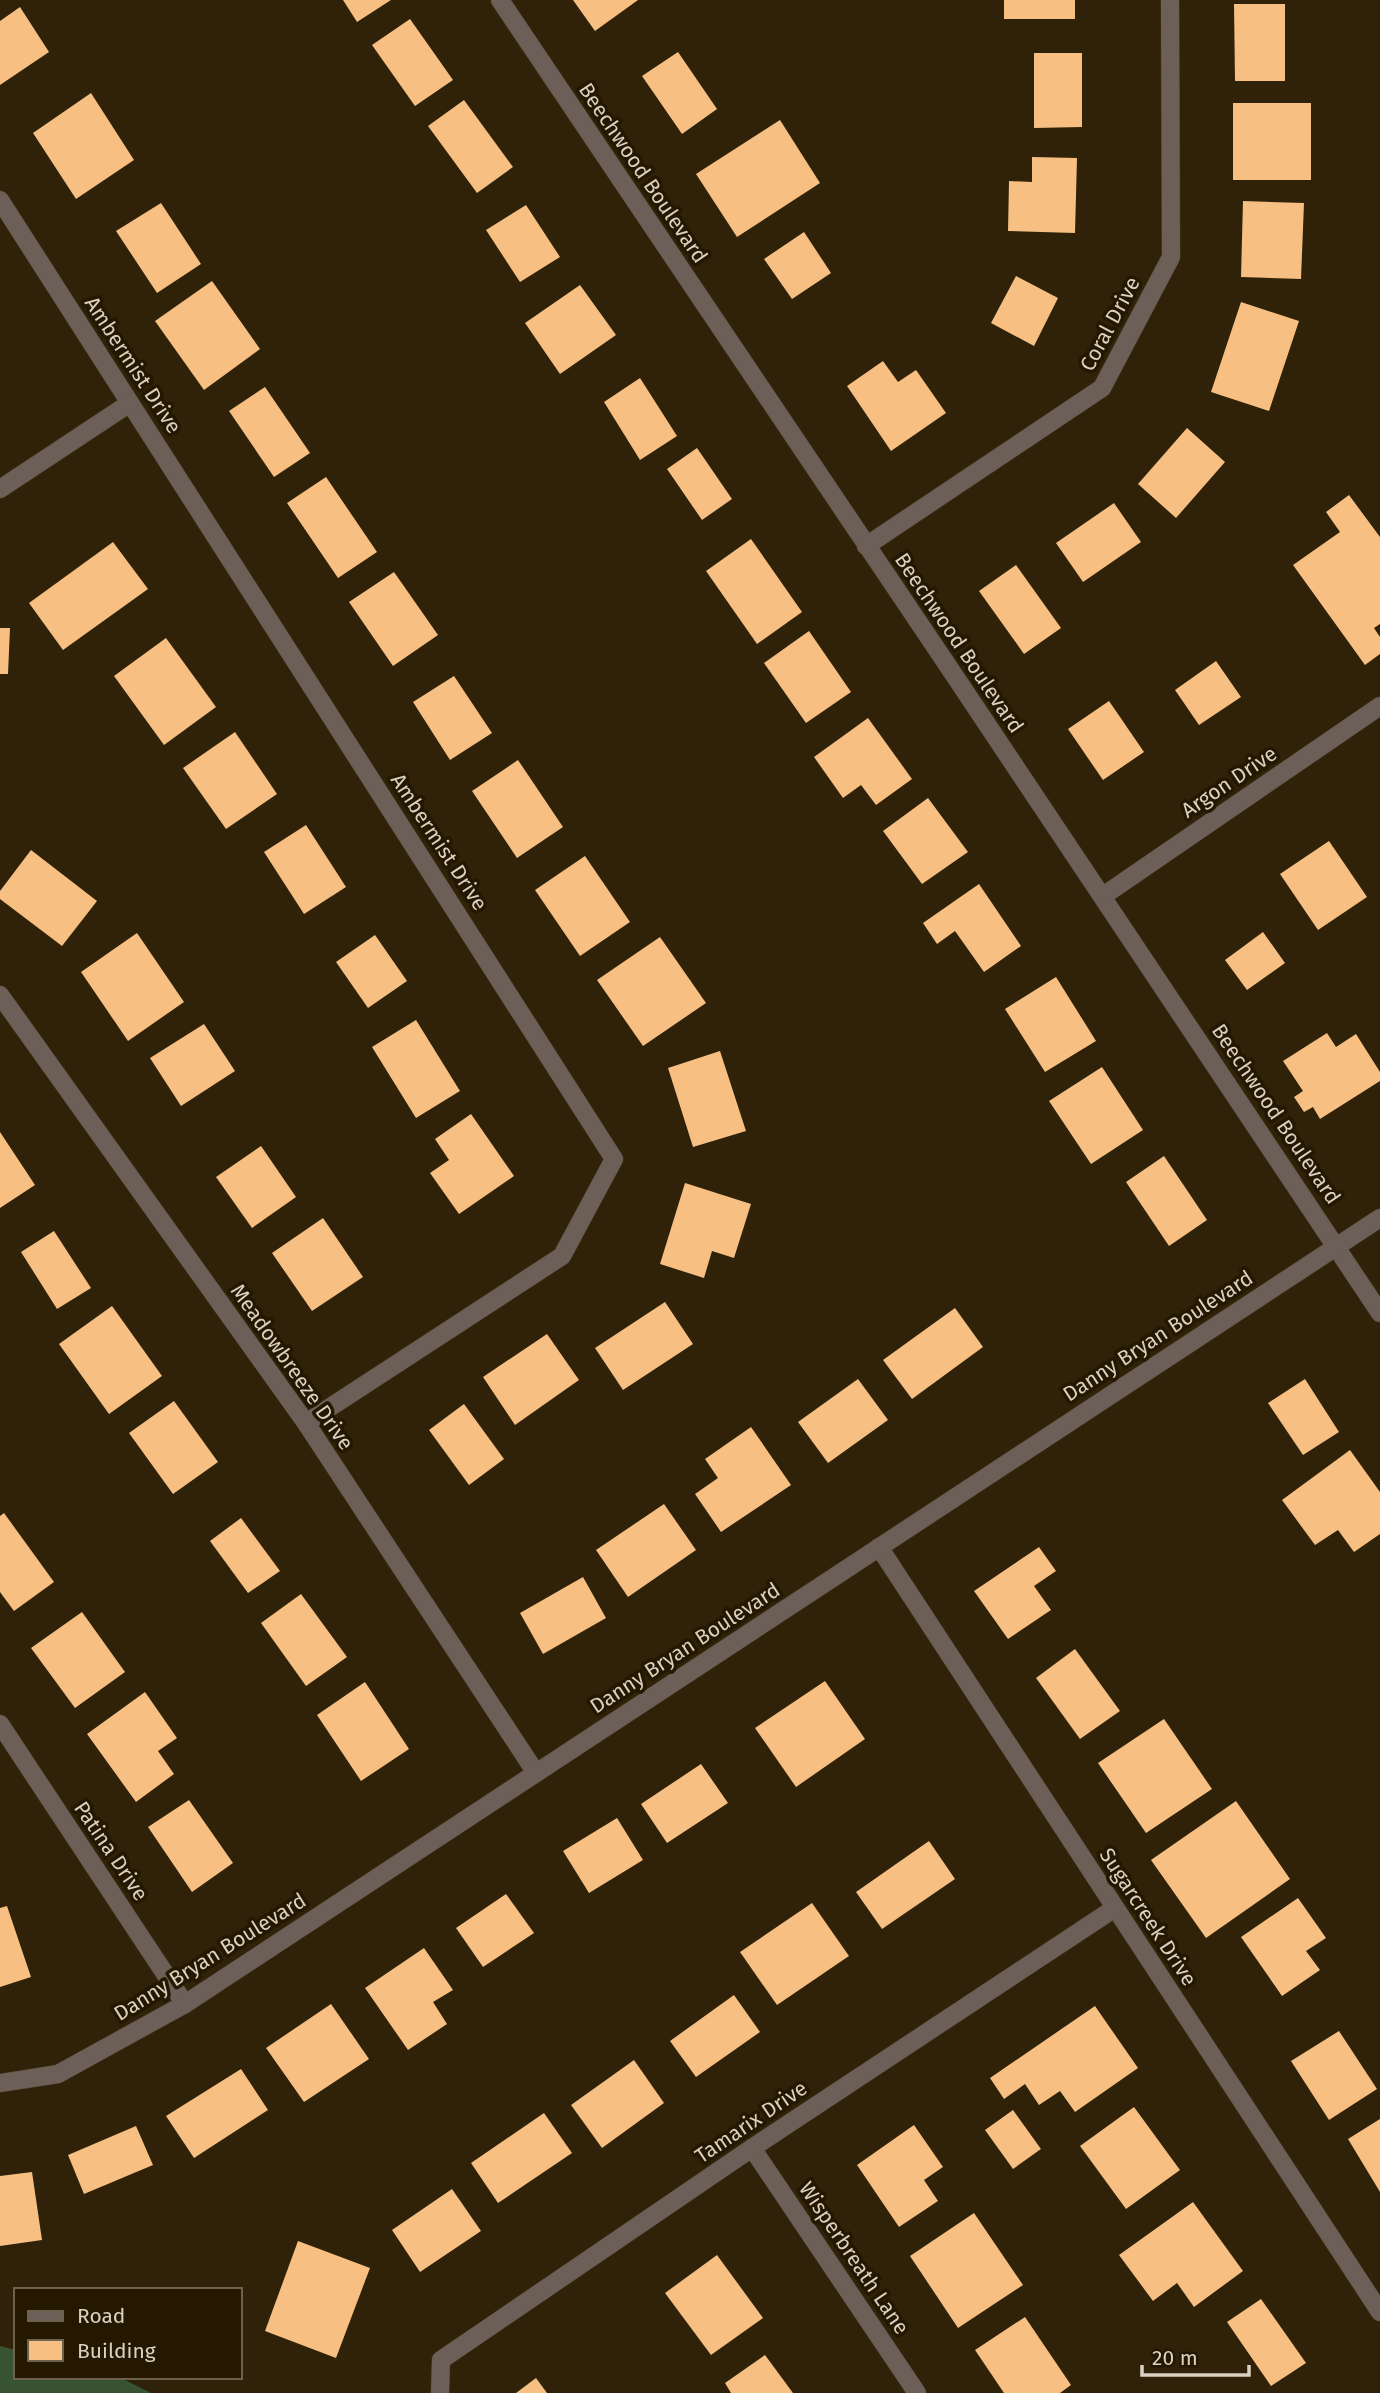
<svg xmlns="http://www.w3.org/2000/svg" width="1380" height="2393" font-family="'Fira Sans',sans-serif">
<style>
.green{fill:#375331}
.building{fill:#f7c082}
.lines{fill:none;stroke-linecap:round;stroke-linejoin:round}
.minor-casing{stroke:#4a3e27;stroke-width:19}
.minor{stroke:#6b5f58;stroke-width:18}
.labels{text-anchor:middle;stroke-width:7;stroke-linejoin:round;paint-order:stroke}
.street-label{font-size:21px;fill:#dad1c3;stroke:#251801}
</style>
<rect width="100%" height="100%" fill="#2f2209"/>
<polygon class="green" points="0,2346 16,2350 16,2377 119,2377 151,2393 0,2393"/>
<g class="building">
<polygon points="343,0 391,0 357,22"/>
<polygon points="573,0 638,0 595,31"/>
<rect x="1004" y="0" width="71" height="19"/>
<polygon points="1234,4 1285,4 1285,81 1235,81"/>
<polygon points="20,7 49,52 0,85 0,21"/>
<polygon points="410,19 453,80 415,106 372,45"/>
<polygon points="678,52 717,109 682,134 642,76"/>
<polygon points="1034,53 1082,53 1082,127 1034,128"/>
<polygon points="91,93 134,160 76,199 33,133"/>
<polygon points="464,100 513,167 477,193 428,126"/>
<rect x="1233" y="103" width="78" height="77"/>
<polygon points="780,120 820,183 737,237 696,174"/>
<polygon points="1032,157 1077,158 1075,233 1008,231 1009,181 1032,182"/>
<polygon points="1243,201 1304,203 1301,279 1241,277"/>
<polygon points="161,203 201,264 157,293 116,231"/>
<polygon points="526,205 560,257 520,282 486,230"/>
<polygon points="804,232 831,273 792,299 764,259"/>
<polygon points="1016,276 1058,298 1034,346 991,323"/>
<polygon points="212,281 260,349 204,390 155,321"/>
<polygon points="580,285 616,335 560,374 525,323"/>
<polygon points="1241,302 1299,321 1269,411 1211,392"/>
<polygon points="883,361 898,382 916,370 946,413 891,451 847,386"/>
<polygon points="640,378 677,436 640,460 604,402"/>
<polygon points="265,387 310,453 274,477 229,411"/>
<polygon points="1187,428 1225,462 1176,518 1138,484"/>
<polygon points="697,448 732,499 702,520 667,469"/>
<polygon points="326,477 377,552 338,578 287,503"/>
<polygon points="1349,495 1380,537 1380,624 1374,628 1380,637 1380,654 1365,665 1293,565 1340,532 1326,512"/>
<polygon points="1114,503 1141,542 1083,582 1056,543"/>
<polygon points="751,539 802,612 757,644 706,571"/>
<polygon points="113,542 148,589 63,650 29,603"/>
<polygon points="1016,565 1061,628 1024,654 979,591"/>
<polygon points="394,572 438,635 393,666 349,602"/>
<polygon points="0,628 10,628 8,674 0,674"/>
<polygon points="809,631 851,692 806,723 764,663"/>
<polygon points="166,638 216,707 164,745 114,676"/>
<polygon points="1216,661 1241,697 1199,725 1175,690"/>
<polygon points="454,676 492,733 450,760 413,702"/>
<polygon points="1109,701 1144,752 1103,780 1068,729"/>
<polygon points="868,718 912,779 876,805 861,785 843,798 814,757"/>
<polygon points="235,732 277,794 226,829 183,768"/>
<polygon points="518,760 563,827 517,858 472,791"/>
<polygon points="928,798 968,852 922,884 883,831"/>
<polygon points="306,825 346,887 304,914 264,852"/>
<polygon points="1329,841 1367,897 1318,930 1280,874"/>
<polygon points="31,850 97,901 62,946 0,899 0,891"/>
<polygon points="585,856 630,922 580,956 535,890"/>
<polygon points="979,884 1021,946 984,972 955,931 937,944 923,923"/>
<polygon points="1263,932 1285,963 1247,990 1225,960"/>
<polygon points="137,933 184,1002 128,1041 81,972"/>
<polygon points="375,935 407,981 368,1008 336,962"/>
<polygon points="660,937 706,1003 643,1046 597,980"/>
<polygon points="1056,977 1096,1041 1045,1072 1005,1009"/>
<polygon points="416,1020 460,1091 416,1118 372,1047"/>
<polygon points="204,1024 235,1071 181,1106 150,1058"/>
<polygon points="1327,1033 1336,1047 1356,1034 1380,1072 1380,1081 1320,1119 1313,1107 1304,1112 1294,1097 1303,1091 1283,1061"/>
<polygon points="720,1051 746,1131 693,1147 668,1068"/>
<polygon points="1102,1067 1143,1130 1091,1164 1049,1101"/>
<polygon points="471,1114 514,1176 459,1214 430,1173 449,1160 435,1139"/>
<polygon points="0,1132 35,1185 0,1208"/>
<polygon points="261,1146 296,1197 252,1228 216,1177"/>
<polygon points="1164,1156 1207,1220 1169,1246 1126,1182"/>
<polygon points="685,1183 751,1204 734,1258 712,1251 704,1278 660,1264"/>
<polygon points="323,1218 363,1277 312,1311 272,1253"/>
<polygon points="54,1231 91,1288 57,1309 21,1252"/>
<polygon points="665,1302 693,1344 623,1390 595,1348"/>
<polygon points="112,1306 162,1376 109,1414 59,1344"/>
<polygon points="955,1308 983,1347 912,1399 883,1360"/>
<polygon points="547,1334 579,1380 515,1425 483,1377"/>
<polygon points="858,1379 888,1420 828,1463 798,1422"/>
<polygon points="1305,1379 1339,1432 1303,1455 1268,1403"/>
<polygon points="174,1401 218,1462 173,1494 129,1433"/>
<polygon points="464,1404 504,1459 469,1485 429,1430"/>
<polygon points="751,1427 791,1485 721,1532 695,1494 718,1478 705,1459"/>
<polygon points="1350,1450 1380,1492 1380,1534 1354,1552 1338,1530 1315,1545 1282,1500"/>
<polygon points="664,1504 696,1550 628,1597 596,1550"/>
<polygon points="4,1513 54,1582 14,1611 0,1592 0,1516"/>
<polygon points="241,1518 280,1571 248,1593 210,1541"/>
<polygon points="1039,1547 1056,1571 1034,1586 1051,1610 1008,1639 974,1591"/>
<polygon points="583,1577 606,1618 543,1654 520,1613"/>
<polygon points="301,1594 347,1657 306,1686 261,1623"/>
<polygon points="82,1612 125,1672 75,1708 31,1648"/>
<polygon points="1075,1649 1120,1711 1080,1739 1036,1678"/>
<polygon points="825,1681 865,1739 796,1787 755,1728"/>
<polygon points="365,1682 409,1749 361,1781 317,1715"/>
<polygon points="145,1692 177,1738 158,1751 174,1774 136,1802 87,1734"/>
<polygon points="1164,1719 1212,1789 1146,1833 1098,1763"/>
<polygon points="701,1764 728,1803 667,1843 641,1804"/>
<polygon points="189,1800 233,1863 192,1892 148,1827"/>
<polygon points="1236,1801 1290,1879 1206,1938 1151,1860"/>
<polygon points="617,1818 643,1860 589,1893 563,1851"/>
<polygon points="929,1841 955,1879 882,1929 856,1892"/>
<polygon points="506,1894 534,1933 483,1967 456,1928"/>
<polygon points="1298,1898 1326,1938 1306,1951 1320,1970 1282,1996 1241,1937"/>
<polygon points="812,1903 849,1956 777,2005 740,1952"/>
<polygon points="7,1906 31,1977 0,1987 0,1908"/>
<polygon points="424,1948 453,1990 433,2002 447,2024 408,2050 365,1988"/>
<polygon points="734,1995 760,2032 696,2077 670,2041"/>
<polygon points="331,2004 369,2059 304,2102 266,2048"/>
<polygon points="1095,2006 1138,2068 1075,2112 1060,2091 1039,2105 1025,2084 1004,2099 990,2078"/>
<polygon points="1339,2031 1377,2089 1329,2120 1291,2061"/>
<polygon points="634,2060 664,2103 602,2148 571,2105"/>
<polygon points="241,2069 268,2110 194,2158 166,2116"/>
<polygon points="1134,2107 1180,2170 1126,2209 1080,2146"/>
<polygon points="1013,2110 1041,2149 1013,2169 985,2130"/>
<polygon points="544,2113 572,2153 498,2203 471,2163"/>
<polygon points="1380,2119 1380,2192 1348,2139"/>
<polygon points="914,2125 943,2167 924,2180 938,2201 899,2227 857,2165"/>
<polygon points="136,2126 153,2165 84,2194 68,2155"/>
<polygon points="32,2172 42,2240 0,2246 0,2176"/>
<polygon points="452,2189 481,2231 420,2272 392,2230"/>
<polygon points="1193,2202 1243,2271 1194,2307 1177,2283 1153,2301 1119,2255"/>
<polygon points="974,2213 1023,2285 958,2328 910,2256"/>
<polygon points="298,2241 370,2268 336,2358 265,2331"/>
<polygon points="717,2255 763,2318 711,2355 665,2293"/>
<polygon points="1261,2299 1306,2363 1271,2386 1227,2322"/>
<polygon points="1025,2317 1071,2385 1060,2393 1004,2393 975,2350"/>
<polygon points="765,2355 793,2393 731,2393 725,2383"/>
<polygon points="536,2378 547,2393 516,2393"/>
</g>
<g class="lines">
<defs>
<g id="minor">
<path d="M 500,0 C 793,438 1090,873 1380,1313"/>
<polyline points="0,200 614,1159 562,1256 306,1423"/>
<polyline points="0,489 130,403"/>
<polyline points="866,546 1102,388 1171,257 1170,0"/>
<polyline points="1103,896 1380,706"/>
<polyline points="0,995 306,1423 536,1773"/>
<polyline points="879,1547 1380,2312"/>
<polyline points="0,1724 185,2004"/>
<polyline points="0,2083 58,2074 185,2004 1380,1218"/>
<polyline points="752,2148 917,2393"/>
<polyline points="440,2393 441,2360 752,2148 1115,1908"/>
</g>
</defs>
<use href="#minor" class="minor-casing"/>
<use href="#minor" class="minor"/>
</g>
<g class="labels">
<g class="street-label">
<text transform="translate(643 173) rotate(56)" y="7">Beechwood Boulevard</text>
<text transform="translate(1110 324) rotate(-62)" y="7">Coral Drive</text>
<text transform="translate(133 365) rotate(57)" y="7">Ambermist Drive</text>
<text transform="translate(959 643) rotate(56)" y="7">Beechwood Boulevard</text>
<text transform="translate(1229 782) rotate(-34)" y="7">Argon Drive</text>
<text transform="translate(439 842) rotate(57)" y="7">Ambermist Drive</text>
<text transform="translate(1276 1114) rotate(56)" y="7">Beechwood Boulevard</text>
<text transform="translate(1158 1336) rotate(-33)" y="7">Danny Bryan Boulevard</text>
<text transform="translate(292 1367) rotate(55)" y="7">Meadowbreeze Drive</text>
<text transform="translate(685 1648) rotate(-33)" y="7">Danny Bryan Boulevard</text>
<text transform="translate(111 1851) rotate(56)" y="7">Patina Drive</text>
<text transform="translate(1148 1917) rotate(57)" y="7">Sugarcreek Drive</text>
<text transform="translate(210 1957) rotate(-32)" y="7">Danny Bryan Boulevard</text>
<text transform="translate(751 2122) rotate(-34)" y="7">Tamarix Drive</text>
<text transform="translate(854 2258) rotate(56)" y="7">Wisperbreath Lane</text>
</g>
</g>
<rect x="14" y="2288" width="228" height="91" fill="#251801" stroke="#6d624f" stroke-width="2"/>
<rect x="28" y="2311" width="35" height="10" fill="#6b5f58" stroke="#6d624f" stroke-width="2"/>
<text x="77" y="2323" font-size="21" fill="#dad1c3">Road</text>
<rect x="28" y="2340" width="35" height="21" fill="#f7c082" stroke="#6d624f" stroke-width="2"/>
<text x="77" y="2358" font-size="21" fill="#dad1c3">Building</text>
<path d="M1142 2365v10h107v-10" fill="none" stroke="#dad1c3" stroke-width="3.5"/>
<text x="1152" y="2365" font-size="21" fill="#dad1c3" stroke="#251801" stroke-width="5" paint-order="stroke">20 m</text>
</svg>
